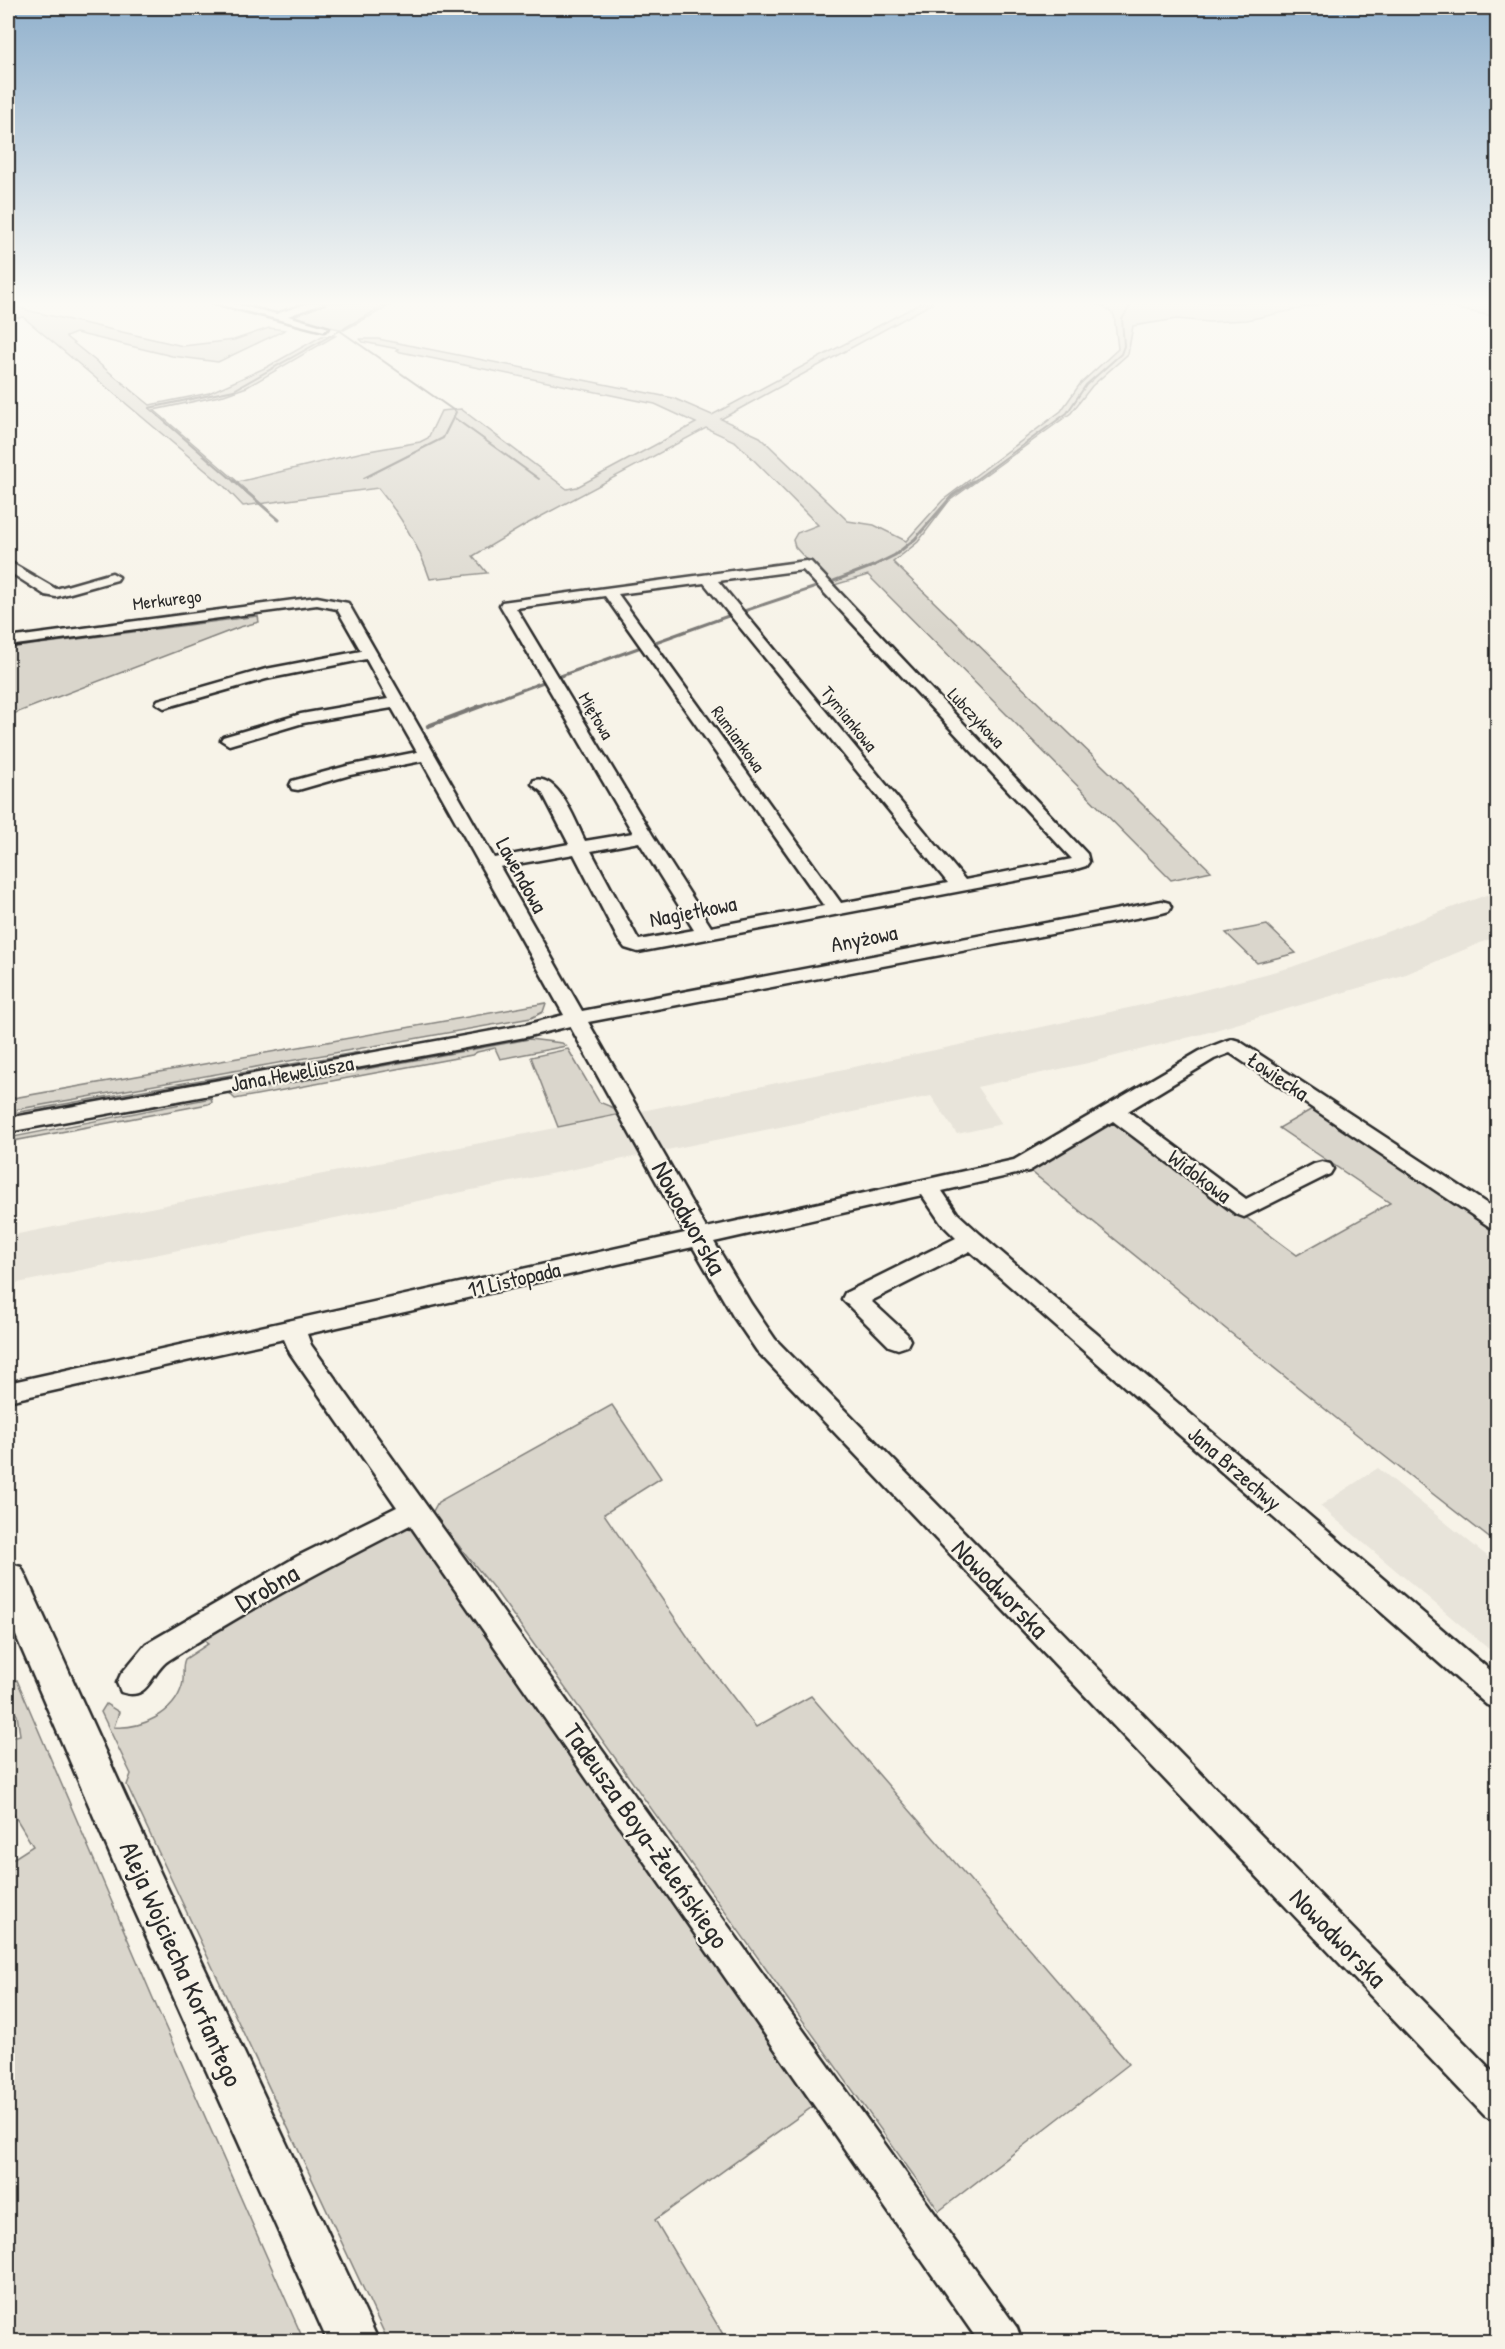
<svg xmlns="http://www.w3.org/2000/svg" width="1505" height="2349" font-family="'Patrick Hand',sans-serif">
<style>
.built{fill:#e8e4da}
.green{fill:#dad6cc;stroke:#82807c;stroke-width:1.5}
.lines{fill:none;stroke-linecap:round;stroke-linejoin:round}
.stream-far2{stroke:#7a7874;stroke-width:2}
.stream-far1{stroke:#7a7874;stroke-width:3}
.stream{stroke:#7a7874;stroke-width:4.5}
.minor-casing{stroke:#2b2b2b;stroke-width:5}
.major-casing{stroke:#2b2b2b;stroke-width:5}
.minor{fill:#f7f3e8;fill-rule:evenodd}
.major{fill:#f7f3e8;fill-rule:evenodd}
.labels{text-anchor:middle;stroke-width:4.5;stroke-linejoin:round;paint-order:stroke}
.far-street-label{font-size:18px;fill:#2b2b2b;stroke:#f7f3e8}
.street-label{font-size:22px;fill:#2b2b2b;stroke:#f7f3e8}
.near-street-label{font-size:27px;fill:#2b2b2b;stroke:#f7f3e8}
</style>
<rect width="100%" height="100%" fill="#f7f3e8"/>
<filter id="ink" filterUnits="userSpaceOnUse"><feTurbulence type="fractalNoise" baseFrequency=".0167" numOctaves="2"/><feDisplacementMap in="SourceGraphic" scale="12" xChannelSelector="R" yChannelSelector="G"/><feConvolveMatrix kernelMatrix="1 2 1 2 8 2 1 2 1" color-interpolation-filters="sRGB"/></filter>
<g filter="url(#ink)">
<g class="built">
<polygon points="1497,891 1497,936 1406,974 1202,1034 1088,1063 977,1087 1002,1124 957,1134 931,1096 8,1285 8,1236 637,1112 988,1039 1169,999 1292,967"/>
<polygon points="1378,1468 1497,1564 1497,1656 1320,1506"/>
</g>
<g class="green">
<path d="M 8,303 L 26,310 L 183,346 L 234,340 L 269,328 L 285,330 L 218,362 L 172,356 L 76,333 L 66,337 L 150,405 L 209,393 L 267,367 L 322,336 L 335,336 L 247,387 L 224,395 L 154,410 L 238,482 L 363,452 L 420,442 L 428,438 L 441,411 L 461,409 L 567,489 L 577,487 L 696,423 L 655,404 L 396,351 L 398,349 L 363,342 L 360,339 L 378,339 L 673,398 L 712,415 L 921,303 L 933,303 L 721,419 L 760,437 L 848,521 L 874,525 L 906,541 L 943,500 L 1061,411 L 1080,384 L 1118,349 L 1114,315 L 1104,307 L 1092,303 L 1327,303 L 1247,320 L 1209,322 L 1177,319 L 1133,326 L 1128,354 L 1092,386 L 1071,413 L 949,501 L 918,542 L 893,562 L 1211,871 L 1171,880 L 868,575 L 831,586 L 795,547 L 793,540 L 797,533 L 818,525 L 736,442 L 706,428 L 525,525 L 473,556 L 487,573 L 430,579 C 419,546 400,515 378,488 L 243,506 L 224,486 L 23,317 L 8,319 Z"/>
<polygon points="324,303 395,303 344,330 288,318 291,314"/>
<polygon points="1429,303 1497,303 1497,317"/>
<polygon points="258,616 259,622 240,627 8,716 8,648"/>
<polygon points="1267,925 1296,953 1257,963 1226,933"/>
<polygon points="546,1003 543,1012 531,1018 8,1111 8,1099"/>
<polygon points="529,1039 562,1043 566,1046 500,1059 495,1048 477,1052 472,1055 235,1099 230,1094"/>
<polygon points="568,1049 599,1102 619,1110 621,1114 558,1127 531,1057"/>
<polygon points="370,1050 371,1054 8,1118 8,1114"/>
<polygon points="211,1098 212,1102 208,1104 8,1142 8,1138"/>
<polygon points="1314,1108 1497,1228 1497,1544 1346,1426 1028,1169 1114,1120 1297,1255 1390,1203 1279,1128"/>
<polygon points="612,1405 661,1478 604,1514 694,1646 756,1727 811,1696 1129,2064 939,2211 495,1590 432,1513 438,1502"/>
<path d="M 405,1524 L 417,1527 L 819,2102 L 655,2220 L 727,2341 L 388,2341 L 127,1785 L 131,1774 L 101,1712 L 106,1704 L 119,1712 L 114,1727 C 141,1729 174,1714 182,1686 C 185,1677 181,1667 185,1659 L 208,1644 L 202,1635 Z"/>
<polygon points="17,1680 158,2010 304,2341 8,2341 8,1862 33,1846 8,1805 8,1738 20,1735 17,1715 8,1703 8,1684"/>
</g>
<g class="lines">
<g class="stream-far2">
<polyline points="339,330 456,412 443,438 364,478"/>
<polyline points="149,408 234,390 389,303"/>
<polyline points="149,408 236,483"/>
<polyline points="453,417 539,479"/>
<polyline points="971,483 1067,413 1086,385 1121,354 1124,346 1122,319 1132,303"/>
</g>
<g class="stream-far1">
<polyline points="234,481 279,520"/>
<polyline points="826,584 873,566 895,555 915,539 952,496 973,481"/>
<polyline points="741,612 819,586"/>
<polyline points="650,644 731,615"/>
<polyline points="555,678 641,647"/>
<polyline points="477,707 546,681"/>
</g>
<polyline class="stream" points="428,726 481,706"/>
<defs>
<g id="minor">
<polygon points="213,303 231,303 276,314 309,303 324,303 288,316 329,328 324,331"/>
<polygon points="8,561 56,589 112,573 119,577 117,580 56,597 45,595 8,571"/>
<path d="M 806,561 L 811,562 L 1087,854 L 1089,862 L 1086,866 L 1073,870 L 638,952 L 625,948 L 618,939 L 574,854 L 500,867 L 582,1011 L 1162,901 L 1169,903 L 1171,907 L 1169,911 L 1162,913 L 588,1022 L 706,1228 L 1014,1160 L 1200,1051 L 1225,1041 L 1232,1039 L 1239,1041 L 1498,1211 L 1498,1230 L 1490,1227 L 1230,1053 L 1214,1059 L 1128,1111 L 1246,1199 L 1314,1164 L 1322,1162 L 1330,1164 L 1333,1169 L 1330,1174 L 1244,1217 L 1236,1214 L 1113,1121 L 1029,1171 L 942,1191 L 957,1213 L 980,1234 L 1498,1677 L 1498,1709 L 1487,1705 L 970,1251 L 871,1301 L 907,1334 L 910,1340 L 907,1346 L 898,1349 L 889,1346 L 842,1299 L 845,1293 L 956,1238 L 941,1223 L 922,1195 L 714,1242 L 751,1304 L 775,1339 L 1498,2077 L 1498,2121 L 1485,2116 L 757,1351 L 733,1316 L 693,1247 L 307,1334 L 311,1345 L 1017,2328 L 1022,2342 L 979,2342 L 410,1525 C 328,1567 246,1610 169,1660 C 150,1672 150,1702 121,1692 L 117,1683 L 121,1674 L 146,1644 L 298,1556 L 397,1507 L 290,1353 L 284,1339 L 8,1401 L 8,1383 L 685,1233 L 570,1026 L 525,1037 L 8,1132 L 8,1118 L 525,1025 L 564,1015 L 422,761 L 350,775 L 298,790 L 292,789 L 290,785 L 292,781 L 347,766 L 417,752 L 392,708 L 303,723 L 229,745 L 221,740 L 223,737 L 301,714 L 388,699 L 366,659 L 266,679 L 164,708 L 156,703 L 158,700 L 266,669 L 361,651 L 337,609 L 317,605 L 8,646 L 8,638 L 317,597 L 348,603 L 494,858 L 569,844 L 542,792 L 532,784 L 534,780 C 559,774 576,823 585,841 L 633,833 L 500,605 L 502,602 ZM 803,570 L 1072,859 L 965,880 L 718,581 ZM 704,583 L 948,883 L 841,903 L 618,594 ZM 605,596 L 824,906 L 711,927 L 653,836 L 516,608 ZM 639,842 L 694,930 L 639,940 L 637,937 L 591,851 Z"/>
</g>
<polygon id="major" points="8,1563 21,1567 26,1577 158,1868 379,2342 328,2342 122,1882 8,1617"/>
</defs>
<use href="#minor" class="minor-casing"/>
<use href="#major" class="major-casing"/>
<use href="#minor" class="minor"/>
<use href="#major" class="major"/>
</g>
</g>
<linearGradient id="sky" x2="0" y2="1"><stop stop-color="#91b1cd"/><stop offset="0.48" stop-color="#fbfaf5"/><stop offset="1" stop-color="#fbfaf5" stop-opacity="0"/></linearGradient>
<rect width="1505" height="632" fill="url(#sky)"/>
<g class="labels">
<g class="far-street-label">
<text transform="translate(167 600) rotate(-7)" y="6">Merkurego</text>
<text transform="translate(596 716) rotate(60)" y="6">Miętowa</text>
<text transform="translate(976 718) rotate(47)" y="6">Lubczykowa</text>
<text transform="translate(849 719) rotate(51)" y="6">Tymiankowa</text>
<text transform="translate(738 739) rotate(54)" y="6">Rumiankowa</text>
</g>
<g class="street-label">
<text transform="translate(522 875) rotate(61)" y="8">Lawendowa</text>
<text transform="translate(693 911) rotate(-11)" y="8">Nagietkowa</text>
<text transform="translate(864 938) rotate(-11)" y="8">Anyżowa</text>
<text transform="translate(292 1073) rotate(-10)" y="8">Jana Heweliusza</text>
<text transform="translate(1278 1076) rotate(34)" y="8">Łowiecka</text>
<text transform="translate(1200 1176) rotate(37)" y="8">Widokowa</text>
<text transform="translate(514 1279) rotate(-13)" y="8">11 Listopada</text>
<text transform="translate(1235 1468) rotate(41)" y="8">Jana Brzechwy</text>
</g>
<g class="near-street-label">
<text transform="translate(689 1218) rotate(61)" y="9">Nowodworska</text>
<text transform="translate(267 1588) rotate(-30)" y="9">Drobna</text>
<text transform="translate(1000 1589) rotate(46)" y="9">Nowodworska</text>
<text transform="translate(646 1836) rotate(55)" y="9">Tadeusza Boya-Żeleńskiego</text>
<text transform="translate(1338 1938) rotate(46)" y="9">Nowodworska</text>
<text transform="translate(181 1964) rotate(66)" y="9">Aleja Wojciecha Korfantego</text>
</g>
</g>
<rect width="1505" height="2349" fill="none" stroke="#f7f3e8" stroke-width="30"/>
<rect x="15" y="15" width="1475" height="2319" fill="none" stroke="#2b2b2b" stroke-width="2" filter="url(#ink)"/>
</svg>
